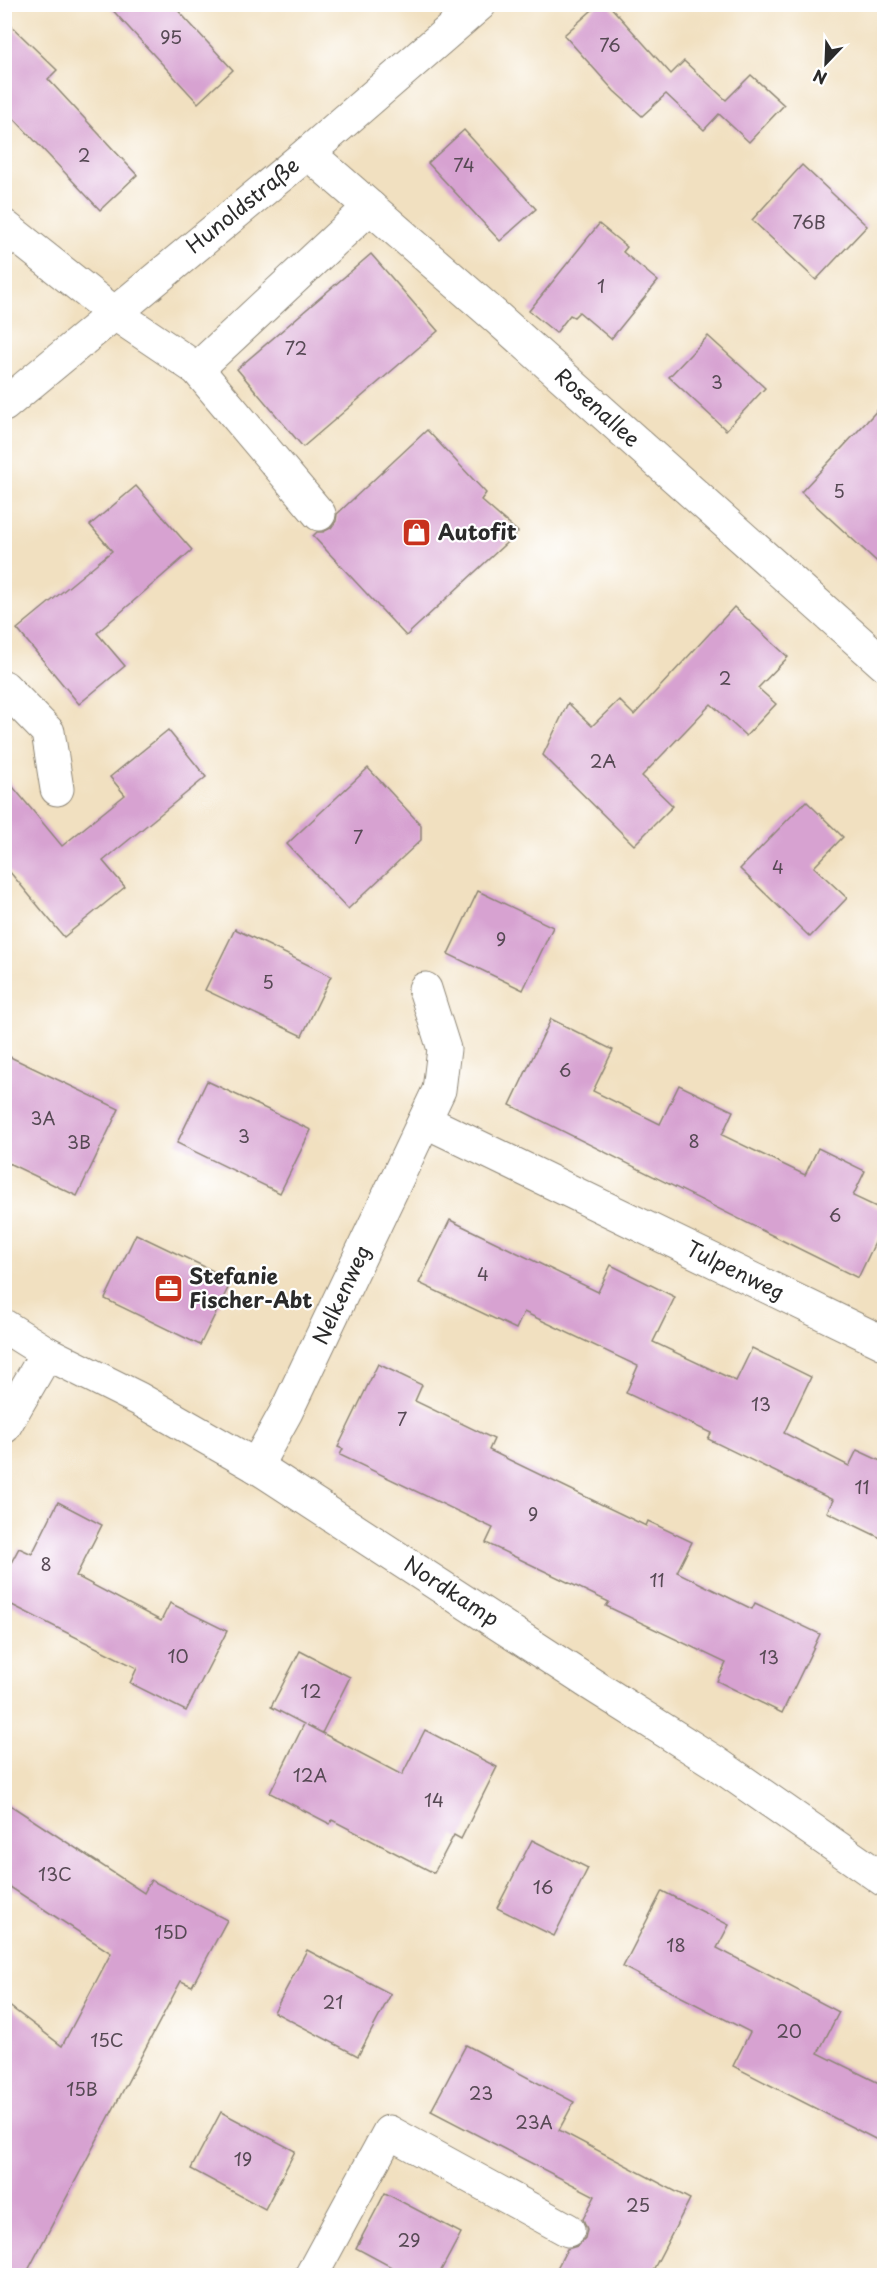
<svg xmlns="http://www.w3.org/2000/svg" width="889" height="2280" font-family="'Playpen Sans',sans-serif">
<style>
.building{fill:#d7a2d1}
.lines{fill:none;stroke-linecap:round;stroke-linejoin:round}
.minor-casing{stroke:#8e8676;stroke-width:35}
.minor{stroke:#fff;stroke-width:33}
.labels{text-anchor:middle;stroke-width:4.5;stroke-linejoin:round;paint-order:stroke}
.number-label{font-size:18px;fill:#564954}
.street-label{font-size:21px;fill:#2b2b2b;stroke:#fff}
.poi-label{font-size:21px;font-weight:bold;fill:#2b2b2b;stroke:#fff;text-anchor:start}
</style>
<rect width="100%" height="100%" fill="#fff"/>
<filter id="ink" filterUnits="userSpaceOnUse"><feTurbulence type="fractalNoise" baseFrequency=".0167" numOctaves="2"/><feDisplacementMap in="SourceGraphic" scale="12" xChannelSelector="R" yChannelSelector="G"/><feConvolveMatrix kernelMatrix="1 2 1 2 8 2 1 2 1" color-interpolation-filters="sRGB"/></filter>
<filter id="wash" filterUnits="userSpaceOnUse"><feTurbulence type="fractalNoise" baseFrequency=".008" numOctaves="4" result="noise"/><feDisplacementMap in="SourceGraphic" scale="24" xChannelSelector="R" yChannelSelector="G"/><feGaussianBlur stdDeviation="1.35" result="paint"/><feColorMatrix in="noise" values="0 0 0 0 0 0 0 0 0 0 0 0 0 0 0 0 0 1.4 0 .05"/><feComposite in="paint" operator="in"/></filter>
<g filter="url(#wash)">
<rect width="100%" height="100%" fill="#f1e0c0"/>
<g id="blocks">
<g class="building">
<polygon points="107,4 172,4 233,70 198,103"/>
<polygon points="599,4 608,4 671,74 684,61 726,100 751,75 784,105 749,142 719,114 704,130 666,94 642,116 614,91 564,35"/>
<polygon points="4,19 57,70 48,79 137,175 100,210 4,108"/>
<polygon points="464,130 536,209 500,241 428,163"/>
<polygon points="802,165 867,226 816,280 752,220"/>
<polygon points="599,224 627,247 623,252 658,281 611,339 579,312 574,317 570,315 556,333 529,311"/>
<polygon points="371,254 438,331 303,447 237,369"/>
<polygon points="708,336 765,388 726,430 669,377"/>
<polygon points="885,402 885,569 801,492"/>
<polygon points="427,430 486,493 481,500 518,532 406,636 313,536 317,532 323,532 331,528 336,521 337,514"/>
<polygon points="136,486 192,550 97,633 125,666 79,704 17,629 112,551 90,525"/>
<polygon points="734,607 788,657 758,688 776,704 746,736 711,704 642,776 673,806 634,845 543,755 568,703 592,726 619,700 634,715"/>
<polygon points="168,730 206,777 103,861 125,887 64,937 4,865 4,776 62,846 125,795 110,777"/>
<polygon points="368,768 421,825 421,840 348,909 287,844"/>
<polygon points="806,801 843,837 814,867 847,898 810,937 740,869"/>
<polygon points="478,891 553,927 523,990 448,954"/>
<polygon points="235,929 331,976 302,1036 205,990"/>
<polygon points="551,1019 613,1050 593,1091 660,1124 679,1085 733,1111 722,1135 805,1175 818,1148 865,1171 853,1196 885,1211 885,1222 858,1278 510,1105"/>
<polygon points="4,1054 119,1109 77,1196 4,1161"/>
<polygon points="207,1081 311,1130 280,1193 177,1143"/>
<polygon points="450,1220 598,1292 611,1265 675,1297 653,1342 736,1381 752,1348 811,1377 784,1433 849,1466 857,1450 885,1463 885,1540 827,1512 833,1500 708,1439 711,1433 626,1393 638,1366 524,1312 516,1329 419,1283"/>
<polygon points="136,1234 232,1280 200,1345 105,1299"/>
<polygon points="378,1364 422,1385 415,1401 494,1439 489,1450 646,1526 648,1521 692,1542 677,1572 752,1609 755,1603 820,1634 782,1713 717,1681 726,1663 606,1606 609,1602 486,1543 493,1528 340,1455 343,1449 338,1447"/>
<polygon points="58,1502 102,1525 76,1576 161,1621 170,1603 227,1631 186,1711 130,1683 137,1668 4,1601 4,1576 19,1548 32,1554"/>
<polygon points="300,1651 350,1677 322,1733 307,1725 402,1775 425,1730 497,1767 461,1839 454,1835 434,1873 332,1820 330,1824 270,1793 304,1724 271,1707"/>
<polygon points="4,1801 144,1893 151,1880 227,1920 192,1986 181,1981 25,2276 4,2276 4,2002 62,2046 111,1953 4,1883"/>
<polygon points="532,1840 588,1868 554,1936 497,1908"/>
<polygon points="662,1891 729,1925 717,1948 839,2012 818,2053 885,2086 885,2144 733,2066 750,2032 623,1967"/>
<polygon points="307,1950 391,1994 358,2056 274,2012"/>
<polygon points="466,2045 574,2102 559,2130 690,2199 650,2276 553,2276 567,2249 577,2246 585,2238 587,2229 583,2219 595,2196 431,2111"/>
<polygon points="221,2112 295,2151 265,2209 191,2169"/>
<polygon points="385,2193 461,2233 438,2276 408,2276 356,2248"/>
</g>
</g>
</g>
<g filter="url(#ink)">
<use href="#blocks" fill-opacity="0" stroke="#8e8676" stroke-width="1.5"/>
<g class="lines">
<defs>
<g id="minor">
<polyline points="308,153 495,316 884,664"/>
<polyline points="4,226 114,313 197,369 319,514"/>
<polyline points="197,369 370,207"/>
<polyline points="4,405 308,153 480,4"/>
<polyline points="4,687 48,732 57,789"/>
<polyline points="425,1121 884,1343"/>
<polyline points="4,1326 47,1353 139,1399 256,1466 591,1684 713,1761 884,1880"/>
<polyline points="4,1427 47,1353"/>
<polyline points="256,1466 286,1412 439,1090 444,1049 425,989"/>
<polyline points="311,2276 389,2132 568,2230"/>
</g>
</defs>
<use href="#minor" class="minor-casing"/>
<use href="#minor" class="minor"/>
</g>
</g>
<defs>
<symbol id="shop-square" viewBox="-11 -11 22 22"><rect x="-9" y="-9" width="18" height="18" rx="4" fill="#c8321e" stroke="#fff"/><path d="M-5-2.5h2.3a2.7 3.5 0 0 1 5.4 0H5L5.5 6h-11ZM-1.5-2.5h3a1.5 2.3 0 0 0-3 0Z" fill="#fff"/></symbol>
<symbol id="office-square" viewBox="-11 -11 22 22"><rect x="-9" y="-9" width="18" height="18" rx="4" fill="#c8321e" stroke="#fff"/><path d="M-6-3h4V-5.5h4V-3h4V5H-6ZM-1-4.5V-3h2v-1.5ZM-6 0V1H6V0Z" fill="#fff"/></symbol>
</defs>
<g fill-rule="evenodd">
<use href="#shop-square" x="400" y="516" width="33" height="33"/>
<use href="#office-square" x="152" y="1272" width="33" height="33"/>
</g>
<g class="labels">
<g class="number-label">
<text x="171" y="44">95</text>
<text x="610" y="52">76</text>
<text x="84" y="162">2</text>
<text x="464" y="172">74</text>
<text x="809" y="229">76B</text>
<text x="601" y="293">1</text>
<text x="296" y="355">72</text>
<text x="717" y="389">3</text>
<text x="839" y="498">5</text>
<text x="725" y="685">2</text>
<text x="603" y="768">2A</text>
<text x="358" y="844">7</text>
<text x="778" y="874">4</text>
<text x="501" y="946">9</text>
<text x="268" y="989">5</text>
<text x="565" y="1077">6</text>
<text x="43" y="1125">3A</text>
<text x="244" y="1143">3</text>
<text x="694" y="1148">8</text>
<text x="79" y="1149">3B</text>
<text x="835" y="1222">6</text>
<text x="483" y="1281">4</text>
<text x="761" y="1411">13</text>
<text x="402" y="1426">7</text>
<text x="862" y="1494">11</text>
<text x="533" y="1521">9</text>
<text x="46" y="1571">8</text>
<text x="657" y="1587">11</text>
<text x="178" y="1663">10</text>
<text x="769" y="1664">13</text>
<text x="311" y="1698">12</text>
<text x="310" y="1782">12A</text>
<text x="434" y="1807">14</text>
<text x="55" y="1881">13C</text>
<text x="543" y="1894">16</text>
<text x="171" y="1939">15D</text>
<text x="676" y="1952">18</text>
<text x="333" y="2009">21</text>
<text x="789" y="2038">20</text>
<text x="107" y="2047">15C</text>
<text x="82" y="2096">15B</text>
<text x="481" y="2100">23</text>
<text x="534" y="2129">23A</text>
<text x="243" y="2166">19</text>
<text x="638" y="2212">25</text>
<text x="409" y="2247">29</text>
</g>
<g class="street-label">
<text transform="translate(243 206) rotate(-39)" y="7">Hunoldstraße</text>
<text transform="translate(597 408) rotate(42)" y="7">Rosenallee</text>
<text transform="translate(735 1271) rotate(26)" y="7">Tulpenweg</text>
<text transform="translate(342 1295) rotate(-65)" y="7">Nelkenweg</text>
<text transform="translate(451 1592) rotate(33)" y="7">Nordkamp</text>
</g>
<g class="poi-label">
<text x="438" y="540">Autofit</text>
<text x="189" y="1284">Stefanie<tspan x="189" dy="24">Fischer-Abt</tspan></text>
</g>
</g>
<rect width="889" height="2280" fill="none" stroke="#fff" stroke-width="24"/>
<g transform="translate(826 63) rotate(203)" stroke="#ffffff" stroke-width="4.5" paint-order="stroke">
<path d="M0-4.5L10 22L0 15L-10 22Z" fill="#2b2b2b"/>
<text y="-9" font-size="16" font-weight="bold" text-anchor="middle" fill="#2b2b2b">N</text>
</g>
</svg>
